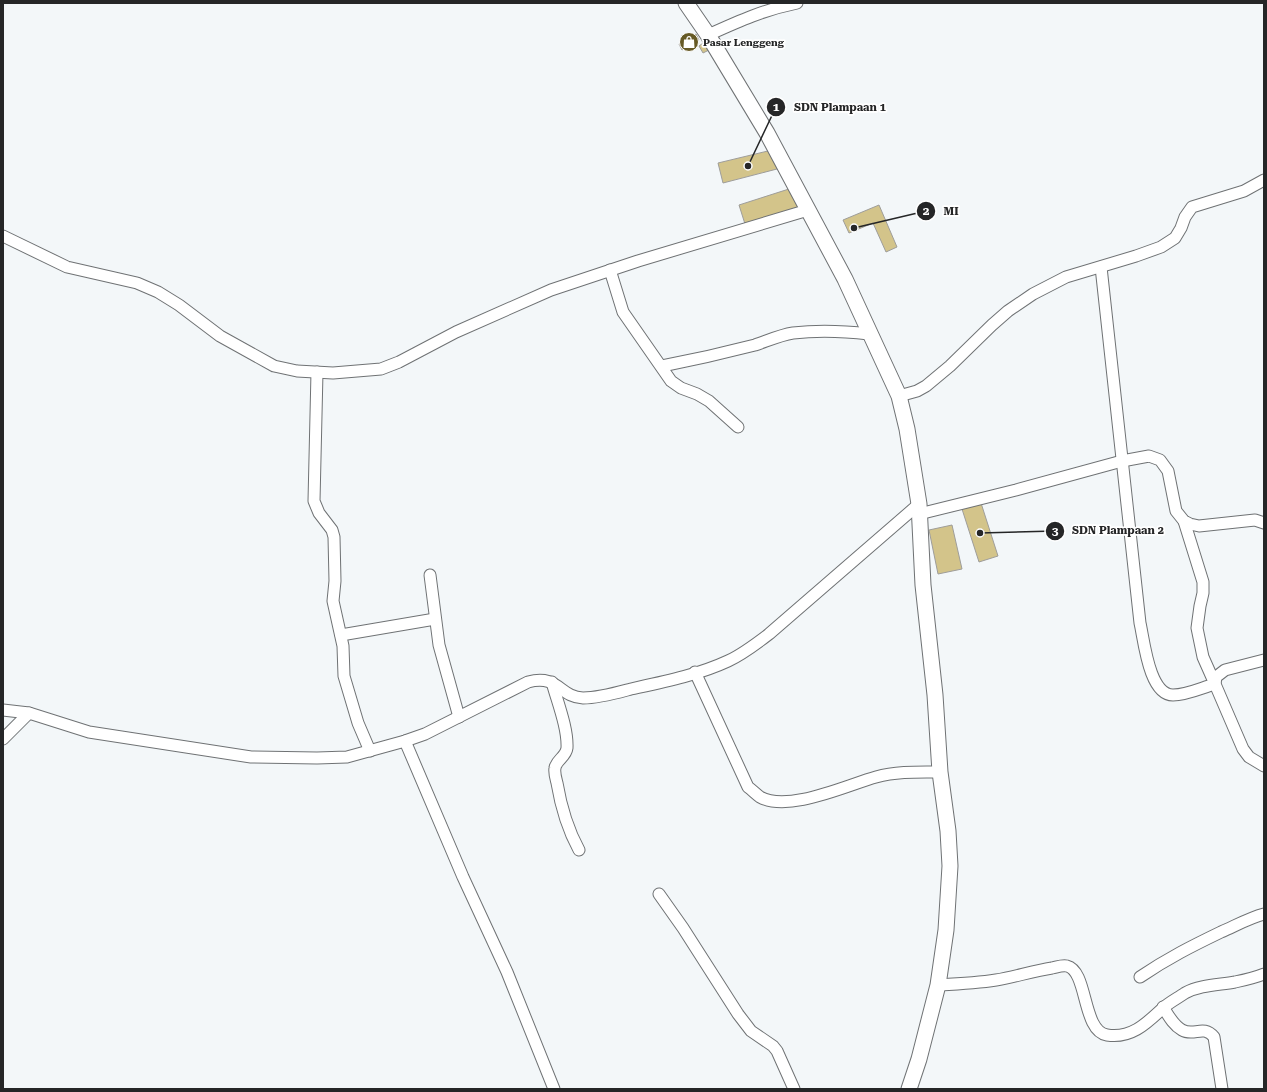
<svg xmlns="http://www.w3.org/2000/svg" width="1267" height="1092" font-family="'Roboto Serif',serif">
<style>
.building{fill:#d3c48a;stroke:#9e9d9a}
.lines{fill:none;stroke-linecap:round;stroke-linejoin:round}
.street-casing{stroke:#6f7274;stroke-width:13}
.secondary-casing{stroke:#6f7274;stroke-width:17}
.street{stroke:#fff;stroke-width:11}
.secondary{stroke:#fff;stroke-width:15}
.labels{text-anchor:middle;stroke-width:3.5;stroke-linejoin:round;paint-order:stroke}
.poi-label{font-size:10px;font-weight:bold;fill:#252627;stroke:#fff;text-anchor:start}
.leader{fill:none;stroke:#252627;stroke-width:1.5}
.callout-dot{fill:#252627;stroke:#fff;stroke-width:1.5}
.mark-label{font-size:12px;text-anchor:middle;font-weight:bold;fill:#fff}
.callout-label{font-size:11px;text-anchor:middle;font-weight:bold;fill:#252627;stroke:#fff;stroke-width:3.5;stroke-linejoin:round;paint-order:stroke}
</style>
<rect width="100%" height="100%" fill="#f3f7f9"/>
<g class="building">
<polygon points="696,34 699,40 682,50 679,44"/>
<polygon points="706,41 711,49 703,53 699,46"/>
<polygon points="772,150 777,169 723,183 718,163"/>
<polygon points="792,188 799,207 745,224 739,205"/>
<polygon points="879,205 897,247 886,252 873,223 849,233 843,220"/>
<polygon points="981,503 998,556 979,562 962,509"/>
<polygon points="952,525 962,569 938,574 929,530"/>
</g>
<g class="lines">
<defs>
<g id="street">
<path d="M 708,35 C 739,21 763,10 797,3"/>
<polyline points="3,236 67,267 137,283 158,292 179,305 220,336 274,366 297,371 333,373 381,369 399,362 456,332 551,290 638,261 808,210"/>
<path d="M 1101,267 L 1140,623 C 1144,640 1149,695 1173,695 C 1187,695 1201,688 1215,684 L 1203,657 L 1197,628 L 1200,606 L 1203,593 L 1203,582 L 1184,521"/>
<polyline points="610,270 623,312 671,381 681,388 697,394 709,401 738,427"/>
<path d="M 662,366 C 693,360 724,353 755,345 C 767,341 780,335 793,333 C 819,330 843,331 869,334"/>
<polyline points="317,372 314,501 319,513 332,530 334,537 335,581 333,601 343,646 344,676 358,723 370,751"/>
<polyline points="899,396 917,391 926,386 950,366 992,325 1008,311 1033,294 1066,277 1136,256 1161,247 1175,238 1181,228 1185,217 1192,207 1244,191 1264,180"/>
<polyline points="919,514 1016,490 1122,461 1149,456 1160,460 1168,471 1176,511 1184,521 1190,524 1199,526 1255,520 1264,523"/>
<polyline points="430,575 439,645 459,717"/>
<polyline points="341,635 435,619"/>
<polyline points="1264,660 1225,670 1216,677 1215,684 1243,749 1249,757 1264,766"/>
<path d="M 695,672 L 748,787 C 752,790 756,794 760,797 C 788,813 847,785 876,777 C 897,771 919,772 940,772"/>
<path d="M 552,682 C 557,701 568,728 567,748 C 566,757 556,760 555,768 C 554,773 556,779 557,783 C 561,807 567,828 579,850"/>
<path d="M 3,710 L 29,713 L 89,732 L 251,757 L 317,758 L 347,757 L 405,741 L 425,734 L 528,682 C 559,674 559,697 583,698 C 599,698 616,693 631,689 C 663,682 698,675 728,661 C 743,654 756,644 769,634 L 919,504"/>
<polyline points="3,739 29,713"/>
<polyline points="405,741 463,877 507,972 554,1089"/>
<polyline points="659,894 683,928 738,1014 751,1031 773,1046 777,1051 794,1089"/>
<path d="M 1140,977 C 1168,958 1192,946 1221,932 C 1235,926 1249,918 1264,914"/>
<path d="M 938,985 C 957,984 977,983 996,980 C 1014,977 1033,971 1052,968 C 1057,967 1062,965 1067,966 C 1088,971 1082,1031 1107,1035 C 1131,1039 1147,1023 1162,1009 C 1168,1003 1178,998 1185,993 C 1200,985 1218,985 1235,982 C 1245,980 1254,978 1264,974"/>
<path d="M 1163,1007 C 1168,1015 1173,1025 1182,1030 C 1194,1037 1203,1024 1214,1037 L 1222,1089"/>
</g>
<polyline id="secondary" points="686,3 708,35 767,133 845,279 899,396 907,429 919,504 923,585 935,695 940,772 948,831 950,866 946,930 938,985 919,1059 909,1089"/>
</defs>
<use href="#street" class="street-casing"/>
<use href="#secondary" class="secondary-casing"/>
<use href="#street" class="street"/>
<use href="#secondary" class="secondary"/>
</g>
<defs>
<symbol id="shop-disc" viewBox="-11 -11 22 22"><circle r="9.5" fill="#665a26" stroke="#fff"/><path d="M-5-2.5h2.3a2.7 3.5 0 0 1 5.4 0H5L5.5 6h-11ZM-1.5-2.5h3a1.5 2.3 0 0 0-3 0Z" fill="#fff"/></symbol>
</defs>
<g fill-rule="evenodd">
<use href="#shop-disc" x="678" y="31" width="22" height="22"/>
</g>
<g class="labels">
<g class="poi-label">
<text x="703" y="46">Pasar Lenggeng</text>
</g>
</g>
<path class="leader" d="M748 166L776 107M854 228L926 211M980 533L1055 531"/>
<g class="callout-dot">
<circle cx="748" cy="166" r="4"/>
<circle cx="854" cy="228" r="4"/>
<circle cx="980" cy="533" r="4"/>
<circle cx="776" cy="107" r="10"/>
<circle cx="926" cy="211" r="10"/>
<circle cx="1055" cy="531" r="10"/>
</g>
<g class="mark-label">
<text x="776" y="111">1</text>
<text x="926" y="215">2</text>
<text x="1055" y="535">3</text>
</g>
<g class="callout-label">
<text x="840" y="111">SDN Plampaan 1</text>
<text x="951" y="215">MI</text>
<text x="1118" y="534">SDN Plampaan 2</text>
</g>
<rect width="1267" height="1092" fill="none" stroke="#252627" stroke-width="8"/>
</svg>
